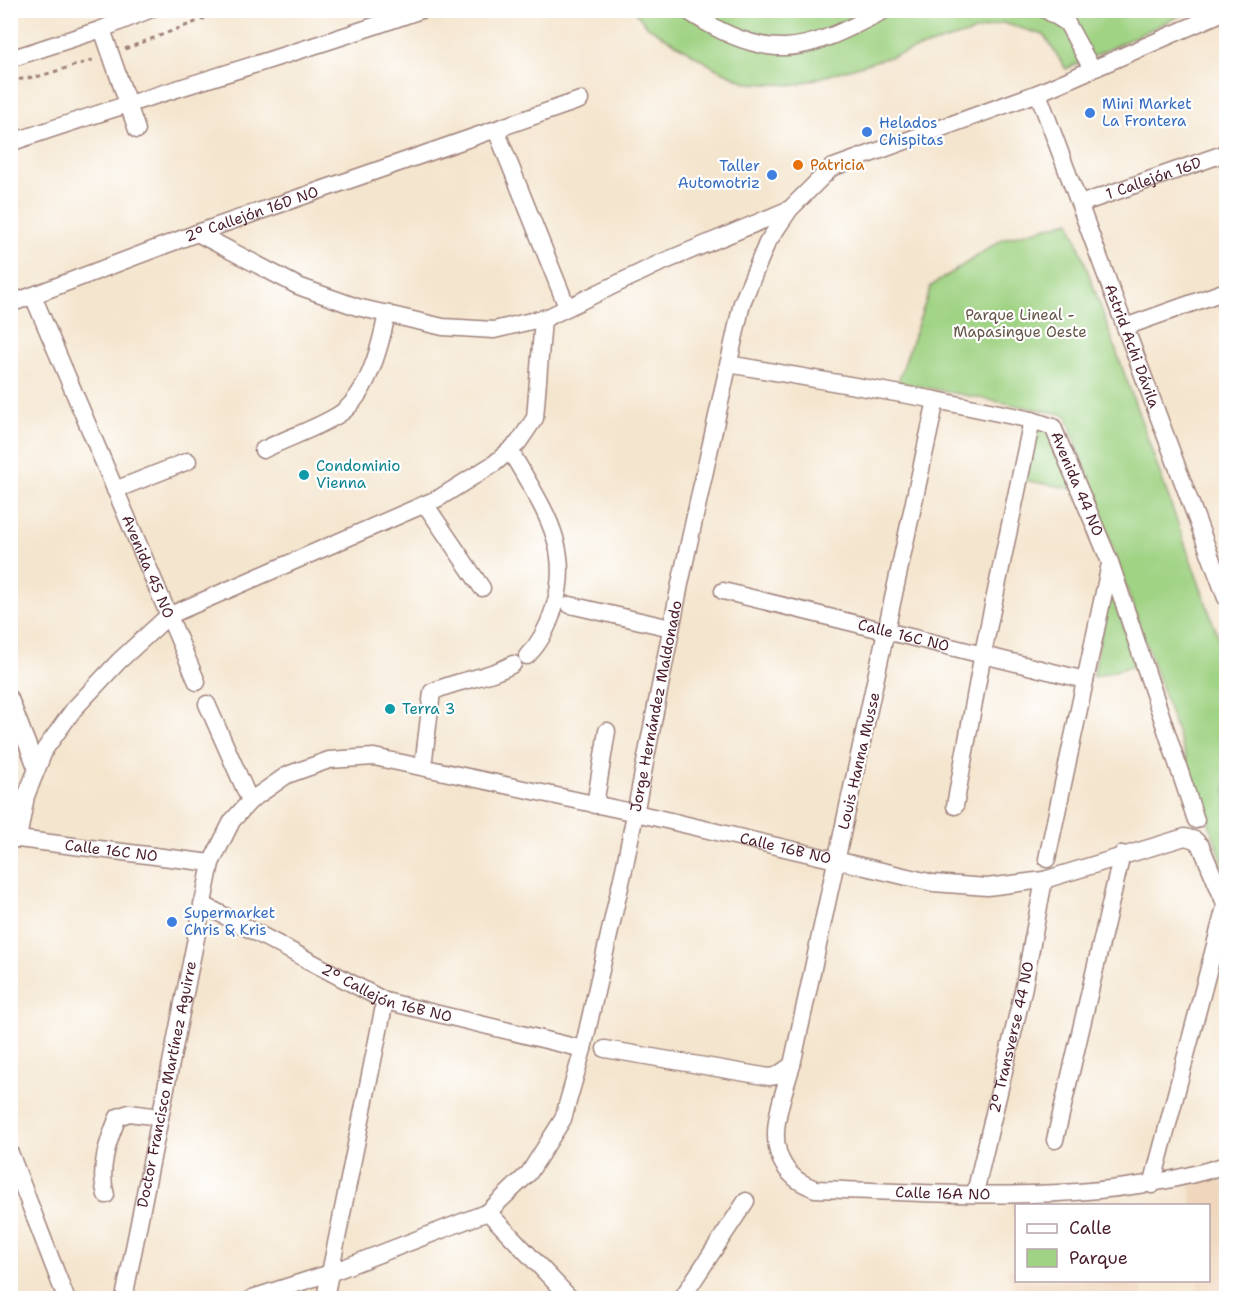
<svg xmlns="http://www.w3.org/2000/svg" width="1237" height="1309" font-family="'Shantell Sans',sans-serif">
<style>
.built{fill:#efd6bc}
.green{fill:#a0d384;stroke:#757958;stroke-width:1.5}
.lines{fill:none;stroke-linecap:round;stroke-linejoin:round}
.minor-casing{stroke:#9f827c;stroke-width:19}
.path{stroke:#9f827c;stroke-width:3;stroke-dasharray:4.5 4.5;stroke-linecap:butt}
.minor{stroke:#fff;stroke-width:16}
.shop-dot{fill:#3f7fe0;stroke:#fff;stroke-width:2}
.food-dot{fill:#e8710a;stroke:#fff;stroke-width:2}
.culture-dot{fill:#0f9aa8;stroke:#fff;stroke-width:2}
.labels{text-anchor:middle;stroke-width:4.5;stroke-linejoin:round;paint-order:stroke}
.shop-label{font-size:15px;fill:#366cbe;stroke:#fff;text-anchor:start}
.food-label{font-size:15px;fill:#c56008;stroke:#fff;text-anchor:start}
.street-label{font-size:15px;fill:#4a1f2b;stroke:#fff}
.park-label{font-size:15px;fill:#645546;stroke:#fff}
.culture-label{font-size:15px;fill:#0d838f;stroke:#fff;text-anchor:start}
</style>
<rect width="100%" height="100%" fill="#fff"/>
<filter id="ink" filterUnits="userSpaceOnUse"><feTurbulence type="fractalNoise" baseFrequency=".0167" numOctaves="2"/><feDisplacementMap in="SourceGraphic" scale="12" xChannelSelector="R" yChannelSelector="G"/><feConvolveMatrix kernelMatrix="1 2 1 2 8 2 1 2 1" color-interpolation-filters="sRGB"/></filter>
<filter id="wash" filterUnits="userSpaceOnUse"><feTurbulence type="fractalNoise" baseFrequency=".008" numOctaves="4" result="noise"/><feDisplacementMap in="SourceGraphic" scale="24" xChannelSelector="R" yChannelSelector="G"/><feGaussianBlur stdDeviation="1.35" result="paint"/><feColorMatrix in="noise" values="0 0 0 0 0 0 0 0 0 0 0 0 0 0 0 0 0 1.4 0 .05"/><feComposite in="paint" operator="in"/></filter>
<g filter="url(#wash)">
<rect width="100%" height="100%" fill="#f4e5ce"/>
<g class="built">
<polygon points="1226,1173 1226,1298 1190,1298 1199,1286 1198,1281 1208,1280 1208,1206 1192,1205 1190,1184"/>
<polygon points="1122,1198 1123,1205 1016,1206 1016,1222 1011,1203"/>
<polygon points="1016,1265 1016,1280 1141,1281 1143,1298 1020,1298 1007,1271"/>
</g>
<g class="green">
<polygon points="634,11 1190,11 1066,69 1044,35 1003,23 796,85 748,83 715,68 648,27"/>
<polygon points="1070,221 1226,659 1226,872 1066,415 898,382 931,286 1003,239"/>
<polygon points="1035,427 1050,429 1074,489 1023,480"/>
<polygon points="1110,588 1137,665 1093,677"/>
</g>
</g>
<g filter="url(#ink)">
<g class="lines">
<defs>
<g id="minor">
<path d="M 686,10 C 714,29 751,48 785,47 C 819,46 855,25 885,10"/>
<polyline points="1046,10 1067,23 1092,69"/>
<polyline points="102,29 137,130"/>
<polyline points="10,59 102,29 149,10"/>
<path id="s1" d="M 1038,93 L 1226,598"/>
<polyline points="496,130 567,307"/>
<path d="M 10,143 C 146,96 285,58 421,10"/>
<path id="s2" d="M 1080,204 L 1226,153"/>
<polyline points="197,233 298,286 357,307 443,327 494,330 548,317 658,264 790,209"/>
<path id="s3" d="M 33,296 L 197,682"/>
<path id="s4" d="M 10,304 L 197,233 L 580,100"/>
<polyline points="1125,327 1226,291"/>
<path id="s5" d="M 728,364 L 936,400 L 1032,420 L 1053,427 L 1110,562 L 1196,820"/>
<path id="s6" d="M 936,400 L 792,1065 C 782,1100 760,1149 795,1178 C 800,1183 809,1186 815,1189 C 951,1193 1096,1207 1226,1165"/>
<path d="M 263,450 C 287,438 315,429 338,415 C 368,397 381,344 387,313"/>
<path d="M 510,450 C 540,505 574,544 554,608 C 549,625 540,643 527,656"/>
<polyline points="115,490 188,461"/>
<polyline points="425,504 482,588"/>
<path id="s7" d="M 723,591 L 1085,680"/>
<polyline points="570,605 671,628"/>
<polyline points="10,699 36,767"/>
<polyline points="207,704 250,801"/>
<path d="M 423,767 L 432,692 C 458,679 487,679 513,664"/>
<polyline points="595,805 607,731"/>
<polyline points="955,806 983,653 1032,420"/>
<path id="s8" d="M 10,838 L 211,863"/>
<polyline points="18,839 26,796 45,749 74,709 119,661 168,616 439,498 495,463 518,443 535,418 543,319"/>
<polyline points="1047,859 1110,564"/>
<path id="s9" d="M 202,904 L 385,1001 L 583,1049"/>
<polyline points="605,1049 769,1077 776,1076 792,1065"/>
<polyline points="1055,1140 1122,854"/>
<polyline points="10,1153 66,1298"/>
<polyline points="1152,1185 1226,903"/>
<path id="s10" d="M 975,1193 L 1023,991 L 1044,880"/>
<path d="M 106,1195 C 98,1169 108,1141 118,1117 L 129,1113 L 160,1117"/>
<polyline points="488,1212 570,1298"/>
<path id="s11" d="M 124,1298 L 211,863 L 232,821 L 250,801 L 287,775 L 329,760 L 374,757 L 636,813 L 933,883 L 987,887 L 1044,880 L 1185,837 L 1195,840 L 1201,846 L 1226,906"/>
<path id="s12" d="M 252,1298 L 330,1273 L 488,1212 L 529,1173 L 563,1119 L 583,1049 L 625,865 L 680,584 L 742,303 L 767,243 L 790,209 L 831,168 L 1038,93 L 1226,11"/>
<polyline points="325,1298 385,1001"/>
<polyline points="682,1298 746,1201"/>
</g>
</defs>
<use href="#minor" class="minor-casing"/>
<g class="path">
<polyline points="125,49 227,10"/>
<polyline points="10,81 40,76 96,59"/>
</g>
<use href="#minor" class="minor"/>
</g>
</g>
<g class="shop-dot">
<circle cx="1090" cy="113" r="6"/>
<circle cx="867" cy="132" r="6"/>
<circle cx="772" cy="175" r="6"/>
<circle cx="172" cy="922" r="6"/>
</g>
<circle class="food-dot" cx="798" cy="165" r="6"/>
<g class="culture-dot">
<circle cx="304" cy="475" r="6"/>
<circle cx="390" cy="709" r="6"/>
</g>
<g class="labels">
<g class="shop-label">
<text x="1102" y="109">Mini Market<tspan x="1102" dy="17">La Frontera</tspan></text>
<text x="879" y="128">Helados<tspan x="879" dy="17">Chispitas</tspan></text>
<text x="760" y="171" text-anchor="end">Taller<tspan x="760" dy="17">Automotriz</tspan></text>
<text x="184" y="918">Supermarket<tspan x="184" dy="17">Chris &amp; Kris</tspan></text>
</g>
<g class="food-label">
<text x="810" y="170">Patricia</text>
</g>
<g class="street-label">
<text dy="5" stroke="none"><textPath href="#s2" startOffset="78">1 Callejón 16D</textPath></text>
<text dy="5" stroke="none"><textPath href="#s4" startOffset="258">2° Callejón 16D NO</textPath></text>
<text dy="5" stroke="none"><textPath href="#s1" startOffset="270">Astrid Achi Dávila</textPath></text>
<text dy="5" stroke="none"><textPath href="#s5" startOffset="393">Avenida 44 NO</textPath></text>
<text dy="5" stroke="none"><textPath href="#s3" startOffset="294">Avenida 45 NO</textPath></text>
<text dy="5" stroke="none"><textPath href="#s7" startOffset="186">Calle 16C NO</textPath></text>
<text dy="5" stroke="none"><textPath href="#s12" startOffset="795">Jorge Hernández Maldonado</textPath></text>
<text transform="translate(859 761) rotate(-77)" y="5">Louis Hanna Musse</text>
<text dy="5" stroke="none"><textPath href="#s11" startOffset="1074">Calle 16B NO</textPath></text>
<text dy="5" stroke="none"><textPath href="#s8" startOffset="102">Calle 16C NO</textPath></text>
<text dy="5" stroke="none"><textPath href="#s9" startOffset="206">2° Callejón 16B NO</textPath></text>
<text dy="5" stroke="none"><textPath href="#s10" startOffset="160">2° Transverse 44 NO</textPath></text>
<text dy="5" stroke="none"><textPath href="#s11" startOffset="218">Doctor Francisco Martínez Aguirre</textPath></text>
<text dy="5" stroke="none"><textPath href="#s6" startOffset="952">Calle 16A NO</textPath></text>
</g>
<g class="park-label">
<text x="1020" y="320">Parque Lineal -<tspan x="1020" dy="17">Mapasingue Oeste</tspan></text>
</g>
<g class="culture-label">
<text x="316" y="471">Condominio<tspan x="316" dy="17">Vienna</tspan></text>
<text x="402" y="714">Terra 3</text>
</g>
</g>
<rect width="1237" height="1309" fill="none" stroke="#fff" stroke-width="36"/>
<rect x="1015" y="1204" width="195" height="78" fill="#ffffff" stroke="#b7a5aa" stroke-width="1.5"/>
<rect x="1027" y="1224" width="30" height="9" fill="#ffffff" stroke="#b7a5aa" stroke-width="1.5"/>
<text x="1069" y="1234" font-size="18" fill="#4a1f2b">Calle</text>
<rect x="1027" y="1249" width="30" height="18" fill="#a0d384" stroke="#b7a5aa" stroke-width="1.5"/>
<text x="1069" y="1264" font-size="18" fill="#4a1f2b">Parque</text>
</svg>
